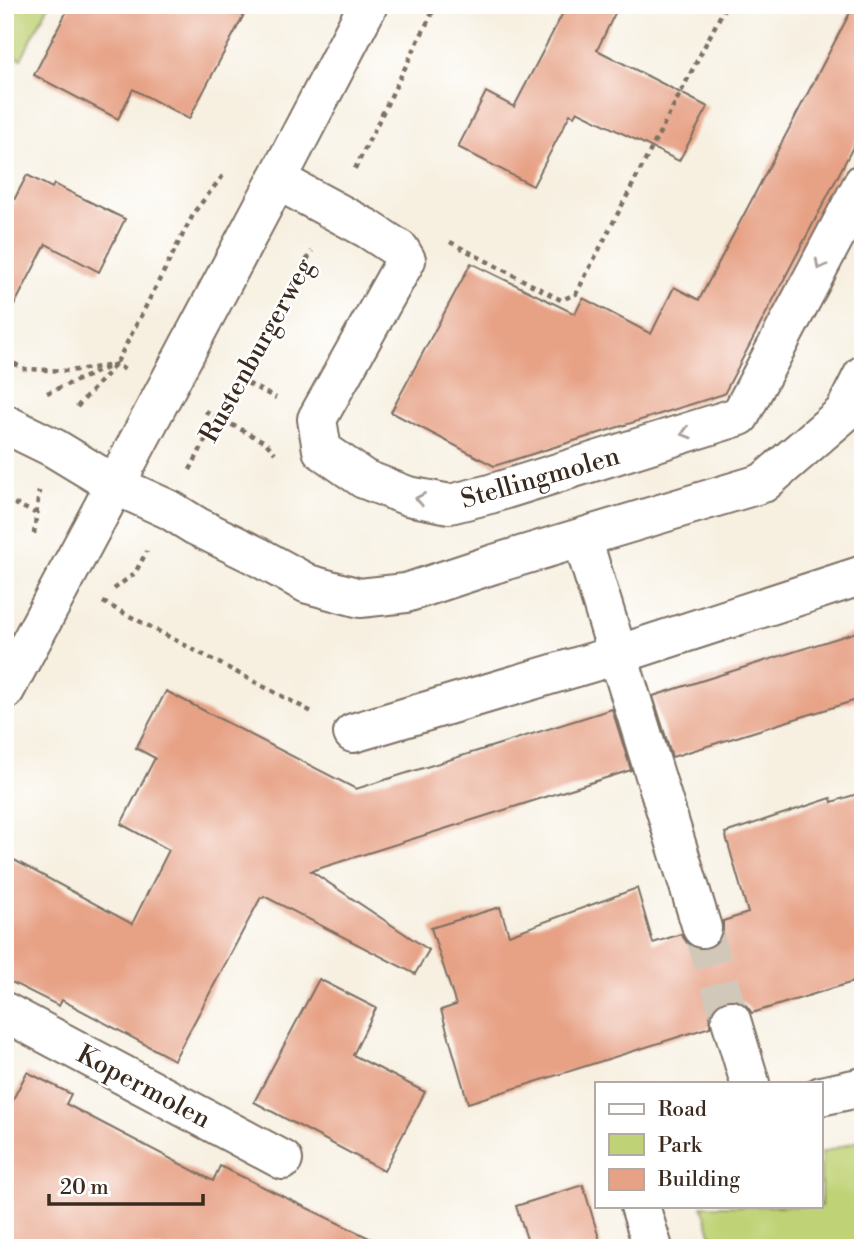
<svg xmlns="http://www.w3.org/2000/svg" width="868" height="1253" font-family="'Libre Bodoni',serif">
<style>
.green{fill:#bfd275;stroke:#7d7e4a;stroke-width:2}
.building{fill:#e7a286}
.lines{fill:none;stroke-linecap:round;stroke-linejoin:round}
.street-tunnel{stroke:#d1c8ba;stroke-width:38;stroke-dasharray:38 19;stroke-linecap:butt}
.street-casing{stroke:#7d6f62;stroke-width:42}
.secondary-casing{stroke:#7d6f62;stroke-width:42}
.path{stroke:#7d6f62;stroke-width:4.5;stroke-dasharray:5 5;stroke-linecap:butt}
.street{stroke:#fff;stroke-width:38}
.secondary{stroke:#fff;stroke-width:38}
.oneway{stroke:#a79f9a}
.labels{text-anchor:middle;stroke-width:5;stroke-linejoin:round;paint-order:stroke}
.street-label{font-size:26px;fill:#3b2a1e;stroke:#fff}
</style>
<rect width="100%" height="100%" fill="#fff"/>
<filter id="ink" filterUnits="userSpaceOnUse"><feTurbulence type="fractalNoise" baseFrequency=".0143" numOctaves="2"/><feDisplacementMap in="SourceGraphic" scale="14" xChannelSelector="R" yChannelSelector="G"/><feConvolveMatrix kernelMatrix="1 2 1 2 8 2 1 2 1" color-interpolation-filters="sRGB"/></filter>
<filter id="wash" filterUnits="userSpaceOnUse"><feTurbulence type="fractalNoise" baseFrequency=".00686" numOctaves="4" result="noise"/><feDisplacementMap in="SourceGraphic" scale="28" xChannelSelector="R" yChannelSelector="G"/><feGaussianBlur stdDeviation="1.57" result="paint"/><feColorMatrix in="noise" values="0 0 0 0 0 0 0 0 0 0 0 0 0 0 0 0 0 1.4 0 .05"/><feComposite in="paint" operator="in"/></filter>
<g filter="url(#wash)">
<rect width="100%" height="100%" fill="#f7f0e1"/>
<g class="green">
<polygon points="5,5 49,5 21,59 5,51"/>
<polygon points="861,1140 863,1145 863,1248 716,1248 702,1206 821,1206 821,1153"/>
</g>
<g id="blocks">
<g class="building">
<polygon points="70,5 249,5 189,119 133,89 118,119 34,75"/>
<polygon points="567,5 619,5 597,50 708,107 679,161 577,111 574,116 570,114 533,186 458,147 486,92 514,107"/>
<polygon points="854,5 863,5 863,128 724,394 494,466 391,412 471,263 575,314 583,298 651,334 674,287 699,300"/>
<polygon points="27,175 52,188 54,184 125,219 99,272 46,244 5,323 5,217"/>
<polygon points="863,630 863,698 672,757 653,696"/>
<polygon points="166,691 356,789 612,709 631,770 311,871 429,950 415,974 264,896 263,898 261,897 174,1060 62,1000 59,1006 5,979 5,855 132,924 169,850 121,824 155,758 136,748"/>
<polygon points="863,792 863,979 752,1013 746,1005 737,999 724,999 716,1005 710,1014 710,1027 468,1103 441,1010 456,1005 431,928 500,907 509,935 637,888 653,943 681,934 687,943 696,949 709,949 718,942 723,934 723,921 748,913 725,833 831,798 832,802"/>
<polygon points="319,979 376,1008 353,1055 425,1092 384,1171 254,1102"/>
<polygon points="27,1072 71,1094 66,1104 213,1181 220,1166 390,1248 5,1248 5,1115"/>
<polygon points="583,1185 602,1248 530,1248 516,1206"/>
</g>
</g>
</g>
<g filter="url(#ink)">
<use href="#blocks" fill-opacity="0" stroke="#7d6f62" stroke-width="2"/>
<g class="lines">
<polyline class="street-tunnel" points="702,928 731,1020"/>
<defs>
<g id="street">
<polyline points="277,180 368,229 400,250 406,260 317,419 322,450 364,479 408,496 450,504 490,494 740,416 863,183"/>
<polyline points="582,538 702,928"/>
<polyline points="5,690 115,485"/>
<polyline points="353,733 617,655 863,575"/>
<polyline points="5,1012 283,1160"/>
<polyline points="731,1020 750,1083"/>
<polyline points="821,1096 863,1087"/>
<polyline points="640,1206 653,1248"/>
</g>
<g id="secondary">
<polyline points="5,424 54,448 115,485 170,510 196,526 257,556 308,584 360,598 406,593 494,564 763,483 844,413 863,375"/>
<polyline points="115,485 277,180 368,5"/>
</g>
</defs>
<use href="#street" class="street-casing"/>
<use href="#secondary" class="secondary-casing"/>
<g class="path">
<polyline points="355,169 436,5"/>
<polyline points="450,242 561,300 576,294 726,5"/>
<polyline points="5,359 25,369 68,371 108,366"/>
<polyline points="239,379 276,398"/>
<polyline points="47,393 116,364 125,370"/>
<polyline points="77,407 116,364 195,211 225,173"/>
<polyline points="205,411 265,442 275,453"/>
<polyline points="190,470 217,417 312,251"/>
<polyline points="5,499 35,513"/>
<polyline points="34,534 39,491"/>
<polyline points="114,589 135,573 147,551"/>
<polyline points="103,602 312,712"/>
</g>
<use href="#street" class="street"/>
<use href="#secondary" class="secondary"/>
</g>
<defs><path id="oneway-chevron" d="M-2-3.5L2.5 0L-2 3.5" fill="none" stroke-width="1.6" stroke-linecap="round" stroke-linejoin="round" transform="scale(1.75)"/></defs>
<g class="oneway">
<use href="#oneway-chevron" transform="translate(820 265) rotate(118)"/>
<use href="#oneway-chevron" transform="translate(686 433) rotate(163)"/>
<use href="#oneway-chevron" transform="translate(420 499) rotate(-170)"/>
</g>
</g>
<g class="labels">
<g class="street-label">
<text transform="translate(256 350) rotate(-61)" y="9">Rustenburgerweg</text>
<text transform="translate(540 477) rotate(-16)" y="9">Stellingmolen</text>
<text transform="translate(144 1086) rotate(28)" y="9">Kopermolen</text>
</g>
</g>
<rect width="868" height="1253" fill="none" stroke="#fff" stroke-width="28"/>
<rect x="595" y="1082" width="228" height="126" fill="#ffffff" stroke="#b1aaa5" stroke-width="2"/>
<rect x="609" y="1104" width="35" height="10" fill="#ffffff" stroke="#b1aaa5" stroke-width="2"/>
<text x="658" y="1116" font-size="21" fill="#3b2a1e">Road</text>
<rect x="609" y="1134" width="35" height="21" fill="#bfd275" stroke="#b1aaa5" stroke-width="2"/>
<text x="658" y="1152" font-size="21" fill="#3b2a1e">Park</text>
<rect x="609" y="1169" width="35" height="21" fill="#e7a286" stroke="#b1aaa5" stroke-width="2"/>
<text x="658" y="1186" font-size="21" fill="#3b2a1e">Building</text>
<path d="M49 1194v10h154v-10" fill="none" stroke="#3b2a1e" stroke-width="3.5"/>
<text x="60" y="1194" font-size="21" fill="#3b2a1e" stroke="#ffffff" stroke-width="5" paint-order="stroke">20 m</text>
</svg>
